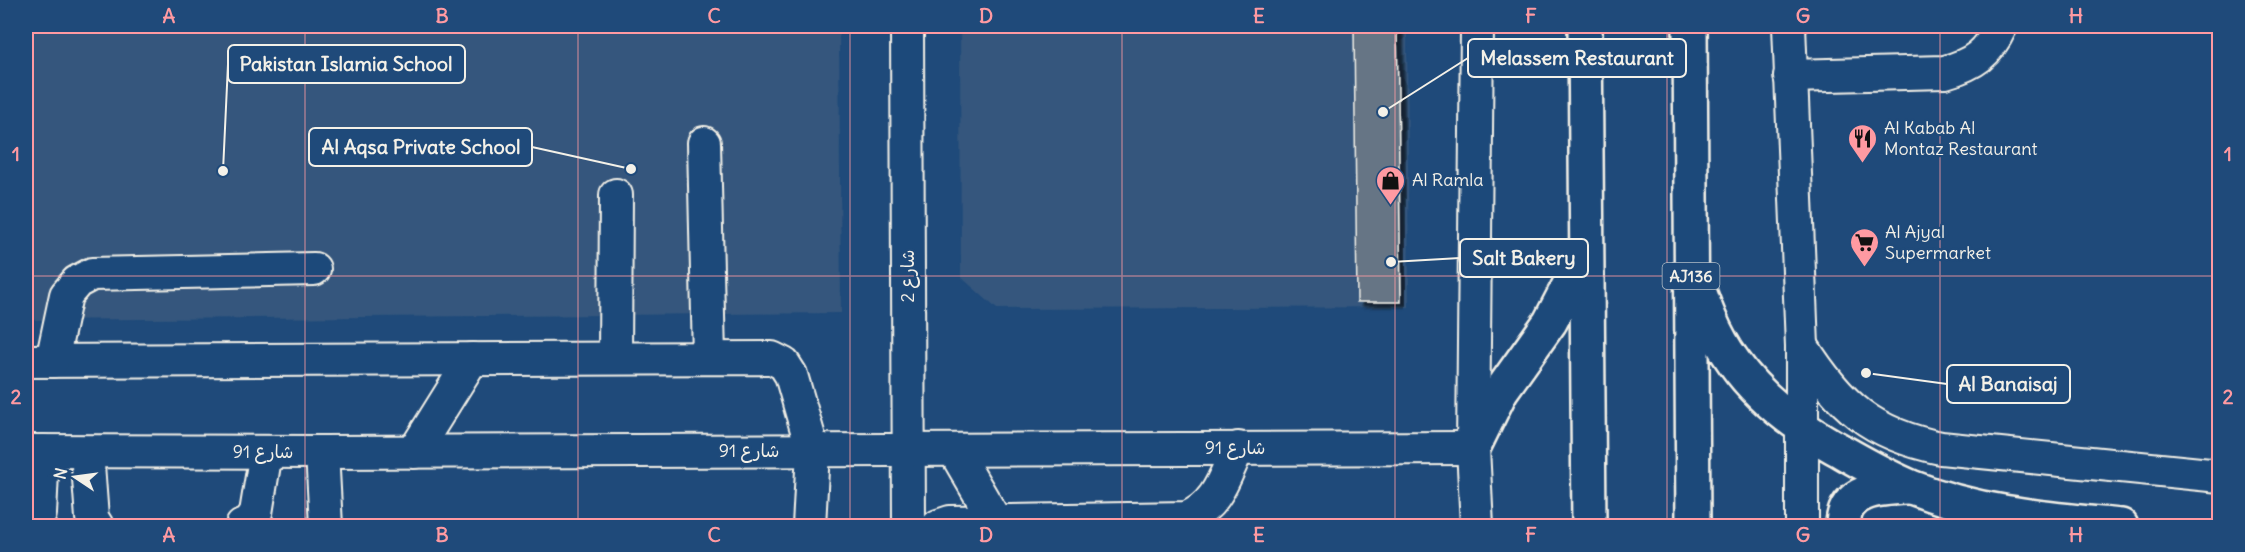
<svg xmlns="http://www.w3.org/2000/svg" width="2245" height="552" font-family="Delius,'Playpen Sans Arabic',sans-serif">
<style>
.built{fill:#34577d}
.building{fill:#667485;stroke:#f4f1e8;stroke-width:1.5;filter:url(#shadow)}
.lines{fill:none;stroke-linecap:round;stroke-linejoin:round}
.minor-casing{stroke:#f4f1e8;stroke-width:36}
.major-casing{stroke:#f4f1e8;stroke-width:38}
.minor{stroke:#1f4a7a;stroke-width:32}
.major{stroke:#1f4a7a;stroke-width:33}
.grid{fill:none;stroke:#ff9aa2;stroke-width:1.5;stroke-opacity:0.55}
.labels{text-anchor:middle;stroke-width:4.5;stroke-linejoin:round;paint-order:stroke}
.shield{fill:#1f4a7a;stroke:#b4bfc7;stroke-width:1.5}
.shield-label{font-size:16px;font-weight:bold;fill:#f4f1e8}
.poi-label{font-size:18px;fill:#f4f1e8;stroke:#1f4a7a;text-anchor:start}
.street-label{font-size:18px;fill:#f4f1e8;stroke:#1f4a7a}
.leader{fill:none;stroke:#f4f1e8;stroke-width:2}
.callout-dot{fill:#f4f1e8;stroke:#1f4a7a;stroke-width:2}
.callout{fill:#1f4a7a;stroke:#f4f1e8;stroke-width:2}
.callout-label{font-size:20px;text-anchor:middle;font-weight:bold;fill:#f4f1e8}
.neatline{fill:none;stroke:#ff9aa2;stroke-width:2}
.grid-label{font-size:20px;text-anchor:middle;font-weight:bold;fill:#ff9aa2}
</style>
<defs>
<filter id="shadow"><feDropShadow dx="6" dy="4" stdDeviation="1.5" flood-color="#0009"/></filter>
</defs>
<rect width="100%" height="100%" fill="#1f4a7a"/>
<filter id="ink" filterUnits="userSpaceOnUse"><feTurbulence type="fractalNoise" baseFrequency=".0167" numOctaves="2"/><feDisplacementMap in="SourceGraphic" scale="12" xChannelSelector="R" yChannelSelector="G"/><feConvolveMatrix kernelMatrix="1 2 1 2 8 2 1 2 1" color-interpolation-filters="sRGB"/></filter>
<g filter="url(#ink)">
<g class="built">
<polygon points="26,26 839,26 841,313 26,320"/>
<polygon points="960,26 1407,26 1409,307 997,309 961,277"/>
</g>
<polygon class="building" points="1354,27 1397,27 1401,302 1357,302"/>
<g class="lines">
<defs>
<g id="minor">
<polyline points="907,26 909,526"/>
<polyline points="1789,26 1802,346 1802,526"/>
<path d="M 1790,76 L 1945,72 C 1974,64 1988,54 2001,26"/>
<polyline points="704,143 709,357"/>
<path d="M 1802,346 C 1840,406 1871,434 1941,448 L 2220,476"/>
<polyline points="615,358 616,195"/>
<polyline points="26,361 772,358 784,364 791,375 813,451 809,526"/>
<polyline points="52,361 66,295 77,282 92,274 314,269"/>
<polyline points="954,450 996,522"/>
<polyline points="26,451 322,452 1473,448"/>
<polyline points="87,452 92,518 97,526"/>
<polyline points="322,452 326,526"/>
<polyline points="414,452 472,359"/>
<polyline points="33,526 40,514 43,451"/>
<polyline points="242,526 249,523 256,513 266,452"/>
<path d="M 938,526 L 950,522 L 1187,518 C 1218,505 1224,477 1238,448"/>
<polyline points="1477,526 1473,448 1477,26"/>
</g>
<g id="major">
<polyline points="1585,26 1589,526"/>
<polyline points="1690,26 1693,526"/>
<path d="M 1691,267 C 1702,300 1713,334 1734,362 C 1760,399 1795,425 1834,447 C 1859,461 1884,476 1911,487 C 1979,514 2050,519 2121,526"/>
<polyline points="1473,448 1501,391 1550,322 1573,278 1581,253"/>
<path d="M 1843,526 C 1843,488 1883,488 1910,487"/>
</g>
</defs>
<use href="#minor" class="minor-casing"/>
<use href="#major" class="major-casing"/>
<use href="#minor" class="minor"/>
<use href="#major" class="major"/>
</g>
</g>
<path class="grid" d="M 305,26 L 305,526M 578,26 L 578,526M 850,26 L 850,526M 1122,26 L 1122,526M 1395,26 L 1395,526M 1667,26 L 1667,526M 1940,26 L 1940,526M 26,276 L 2220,276"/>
<defs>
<symbol id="restaurant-pin" viewBox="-11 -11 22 30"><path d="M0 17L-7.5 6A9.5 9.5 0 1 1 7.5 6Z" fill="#ff9aa2" stroke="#1f4a7a"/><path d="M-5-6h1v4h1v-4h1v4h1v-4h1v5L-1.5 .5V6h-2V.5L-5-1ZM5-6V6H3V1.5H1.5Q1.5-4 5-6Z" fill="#111"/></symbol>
<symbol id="shop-pin" viewBox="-11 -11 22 30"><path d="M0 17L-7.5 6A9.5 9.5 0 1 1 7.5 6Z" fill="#ff9aa2" stroke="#1f4a7a"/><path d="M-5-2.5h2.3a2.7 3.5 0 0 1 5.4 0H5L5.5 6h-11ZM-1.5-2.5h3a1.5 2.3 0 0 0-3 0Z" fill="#111"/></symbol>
<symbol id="supermarket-pin" viewBox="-11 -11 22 30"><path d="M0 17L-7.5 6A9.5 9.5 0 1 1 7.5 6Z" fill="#ff9aa2" stroke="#1f4a7a"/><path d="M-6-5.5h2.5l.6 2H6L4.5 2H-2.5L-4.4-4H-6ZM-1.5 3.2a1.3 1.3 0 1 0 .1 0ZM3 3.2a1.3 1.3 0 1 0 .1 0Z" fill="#111"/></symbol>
</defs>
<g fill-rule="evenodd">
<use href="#restaurant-pin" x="1846" y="122" width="33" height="45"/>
<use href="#shop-pin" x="1374" y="164" width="33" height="45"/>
<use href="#supermarket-pin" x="1848" y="226" width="33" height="45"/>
</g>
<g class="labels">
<rect class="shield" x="1662.5" y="263" width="57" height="26" rx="4.5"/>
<g class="shield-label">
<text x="1691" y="282">AJ136</text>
</g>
<g class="poi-label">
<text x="1884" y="134">Al Kabab Al<tspan x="1884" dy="21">Montaz Restaurant</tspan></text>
<text x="1412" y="186">Al Ramla</text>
<text x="1885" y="238">Al Ajyal<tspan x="1885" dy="21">Supermarket</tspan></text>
</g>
<g class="street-label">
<text transform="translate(908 276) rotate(-90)" y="6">شارع 2</text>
<text x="1235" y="454">شارع 91</text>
<text x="749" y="457">شارع 91</text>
<text x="263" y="458">شارع 91</text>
</g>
</g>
<path class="leader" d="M1383 112L1468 58M223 171L228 64M631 169L532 147M1391 262L1460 258M1866 373L1947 384"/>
<g class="callout-dot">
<circle cx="1383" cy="112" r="6"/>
<circle cx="223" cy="171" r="6"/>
<circle cx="631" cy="169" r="6"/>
<circle cx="1391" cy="262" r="6"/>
<circle cx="1866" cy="373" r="6"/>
</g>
<g class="callout">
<rect x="1468" y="39" width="218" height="38" rx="6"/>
<rect x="228" y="45" width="237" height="38" rx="6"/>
<rect x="309" y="128" width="223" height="38" rx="6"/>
<rect x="1460" y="239" width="128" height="38" rx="6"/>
<rect x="1947" y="365" width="123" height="38" rx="6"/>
</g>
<g class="callout-label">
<text x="1577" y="65">Melassem Restaurant</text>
<text x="346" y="71">Pakistan Islamia School</text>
<text x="421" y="154">Al Aqsa Private School</text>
<text x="1524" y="265">Salt Bakery</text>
<text x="2008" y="391">Al Banaisaj</text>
</g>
<rect width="2245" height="552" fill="none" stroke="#1f4a7a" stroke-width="66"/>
<g transform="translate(75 477) rotate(283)" stroke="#1f4a7a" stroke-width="4.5" paint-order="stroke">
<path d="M0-4.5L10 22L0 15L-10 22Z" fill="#f4f1e8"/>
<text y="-9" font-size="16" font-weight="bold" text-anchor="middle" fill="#f4f1e8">N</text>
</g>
<rect x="33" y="33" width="2179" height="486" class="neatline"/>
<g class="grid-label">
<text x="169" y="23">A</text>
<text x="442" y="23">B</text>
<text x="714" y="23">C</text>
<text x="986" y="23">D</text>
<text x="1259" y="23">E</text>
<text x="1531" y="23">F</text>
<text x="1803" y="23">G</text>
<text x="2076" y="23">H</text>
<text x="16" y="161">1</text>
<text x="2228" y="161">1</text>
<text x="16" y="404">2</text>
<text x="2228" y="404">2</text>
<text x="169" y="542">A</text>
<text x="442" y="542">B</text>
<text x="714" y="542">C</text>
<text x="986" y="542">D</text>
<text x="1259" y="542">E</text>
<text x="1531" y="542">F</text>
<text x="1803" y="542">G</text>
<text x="2076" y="542">H</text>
</g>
</svg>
